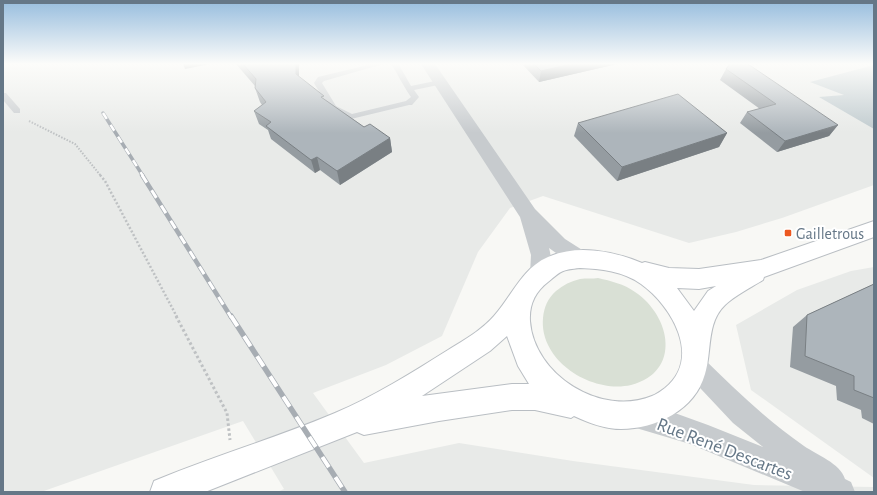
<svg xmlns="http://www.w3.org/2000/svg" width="877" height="495" font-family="'Alegreya Sans',sans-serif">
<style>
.built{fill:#e8eae8}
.green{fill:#d9e0d5}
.water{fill:#bfcace}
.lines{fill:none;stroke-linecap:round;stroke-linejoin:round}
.secondary-casing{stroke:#b9bec3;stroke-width:2}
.path-far2{stroke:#bec1c3;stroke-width:2;stroke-dasharray:1.5 1.5;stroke-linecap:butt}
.path-far1{stroke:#bec1c3;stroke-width:2.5;stroke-dasharray:2 2;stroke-linecap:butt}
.path{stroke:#bec1c3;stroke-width:3;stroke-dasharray:2.5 2.5;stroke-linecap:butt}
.lane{fill:#c7cbce;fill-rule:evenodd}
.street{fill:#c7cbce;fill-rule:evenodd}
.secondary{fill:#fff;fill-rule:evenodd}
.rail-far2-casing{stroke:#a7adb3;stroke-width:3.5}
.rail-far1-casing{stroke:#a7adb3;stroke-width:4.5}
.rail-casing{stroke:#a7adb3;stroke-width:5.5}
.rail-far2{stroke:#fff;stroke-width:2.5;stroke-dasharray:7;stroke-linecap:butt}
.rail-far1{stroke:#fff;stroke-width:3;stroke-dasharray:9;stroke-linecap:butt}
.rail{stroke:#fff;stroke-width:4;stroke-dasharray:12;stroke-linecap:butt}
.wall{fill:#959ca1}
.shaded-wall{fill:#797f83}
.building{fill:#adb5bb;stroke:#797f83}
.poi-dot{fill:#ec5820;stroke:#fff;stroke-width:1.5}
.labels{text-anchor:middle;stroke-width:4;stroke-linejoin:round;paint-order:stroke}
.poi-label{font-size:16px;fill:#657787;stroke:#fff;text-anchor:start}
.near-street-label{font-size:19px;fill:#657787;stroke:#fff}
</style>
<rect width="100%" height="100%" fill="#f8f8f5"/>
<g class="built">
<polygon points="3,64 874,64 874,185 782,218 736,232 689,243 543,196 510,208 478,252 442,336 386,365 313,393 364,463 459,443 573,461 754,485 874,487 874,492 277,492 284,489 243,421 41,492 3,492"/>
<polygon points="874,267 874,478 751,390 736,325 797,290 851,271"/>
</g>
<path class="green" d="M 598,278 C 611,281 624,284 635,292 C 671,316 682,372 631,385 C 592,394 539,361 543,318 C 544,307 548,298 556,291 C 563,285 571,281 580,279 C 586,278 593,279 598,278 Z"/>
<polygon class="water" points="874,65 874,129 819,97 844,95 810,82"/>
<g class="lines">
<defs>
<path id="secondary" d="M 874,221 L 874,237 L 764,277 L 763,280 C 752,287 734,296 725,305 C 706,323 712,352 705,374 C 695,410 656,429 621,429 C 605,429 589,423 574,416 L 571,418 L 535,410 L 512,410 L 439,421 L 364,435 L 357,432 L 205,492 L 150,492 L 154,481 C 214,456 276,438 335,413 C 373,397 413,372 448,350 C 464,340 482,330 494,316 C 512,296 522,268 548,257 C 577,244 614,251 642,263 L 645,262 L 669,268 L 699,269 L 761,260 ZM 580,268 C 601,269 623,271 641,284 C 672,306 702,358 665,388 C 661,391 657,394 652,396 C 601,417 534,375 530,321 C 529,305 535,292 548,282 C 562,270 562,270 580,268 ZM 716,286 L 708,291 L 694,311 L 677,288 L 699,289 ZM 507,336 L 518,366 L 529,384 L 512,384 L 422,396 L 490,351 Z"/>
</defs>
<use href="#secondary" class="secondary-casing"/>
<polyline class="path-far2" points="29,121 75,144 101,176"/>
<polyline class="path-far1" points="100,175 105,181 177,317"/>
<polyline class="path" points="176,316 227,413 230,440"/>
<g class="lane">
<path d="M 372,64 L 383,64 L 324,81 L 322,83 L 336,106 L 352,114 L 406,101 L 411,97 C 403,86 398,74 391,64 L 399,65 L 411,86 L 440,80 L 444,82 L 443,84 L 414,90 L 419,97 L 412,105 L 409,105 L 351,119 L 330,110 L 314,83 L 318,77 Z"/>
<polygon points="3,93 6,93 20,109 20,113 14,113 3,100"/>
</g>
<g class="street">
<path d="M 421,64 L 435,64 L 535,209 L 565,239 L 587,253 L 590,259 L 587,265 L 580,267 L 573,265 L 549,248 C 552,258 552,271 547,280 L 540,283 L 533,280 L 530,274 L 531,255 L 520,217 Z"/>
<path d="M 694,354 L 702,357 C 735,389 766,420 804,446 C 817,455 840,463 845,479 L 851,482 L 855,492 L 805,492 L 690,444 L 626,425 L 622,416 L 626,407 L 635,403 L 672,412 L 708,425 L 763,447 L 733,423 L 686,373 L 682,365 L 686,357 Z"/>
</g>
<use href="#secondary" class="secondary"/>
<defs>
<polyline id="rail-far2" points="103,113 143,176"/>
<polyline id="rail-far1" points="142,175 231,317"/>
<polyline id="rail" points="231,316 345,492"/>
</defs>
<use href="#rail-far2" class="rail-far2-casing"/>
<use href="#rail-far1" class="rail-far1-casing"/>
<use href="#rail" class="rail-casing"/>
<use href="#rail-far2" class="rail-far2"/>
<use href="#rail-far1" class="rail-far1"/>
<use href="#rail" class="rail"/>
</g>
<g class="wall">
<polygon points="236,64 299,64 299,77 325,100 364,127 390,138 392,152 340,185 320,170 315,173 271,139 268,130 259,124 254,111 262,105 260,102 255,88 255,86"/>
<polygon points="522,64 617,64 539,82"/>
<polygon points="726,69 838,125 829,136 777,152 740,123 747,112 760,109 720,80"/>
<polygon points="578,123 727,133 719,147 617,181 574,136"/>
<polygon points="874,284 874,424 862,418 861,410 837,400 836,386 790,367 793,327 807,315"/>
</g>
<g class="shaded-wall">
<polygon points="183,64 210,64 185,69"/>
<polygon points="296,64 299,64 299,88 296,74"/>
<polygon points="571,64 617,64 539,82 541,71"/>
<polygon points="838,125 829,136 777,152 785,141"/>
<polygon points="727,133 719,147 617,181 622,167"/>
<polygon points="390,138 392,152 340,185 337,171"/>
<polygon points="317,157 320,170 315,173 311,160"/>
</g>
<g class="building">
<polygon points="243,64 296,64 296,74 324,96 321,97 364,127 370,124 390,138 337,171 317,157 311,160 266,126 271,122 254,111 266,102 255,88 256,79"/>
<polygon points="534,64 571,64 541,71"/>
<polygon points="730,64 748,64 838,125 785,141 747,112 776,104 726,69"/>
<polygon points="678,94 727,133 622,167 578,123"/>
<polygon points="874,284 874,398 854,390 854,376 805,356 807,315"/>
</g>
<linearGradient id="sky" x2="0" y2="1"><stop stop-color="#97bdde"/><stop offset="0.48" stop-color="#fcfcfa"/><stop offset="1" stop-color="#fcfcfa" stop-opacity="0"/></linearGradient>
<rect width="877" height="133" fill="url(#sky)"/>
<rect class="poi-dot" x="784" y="229" width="8" height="8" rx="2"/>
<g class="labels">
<g class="poi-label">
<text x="796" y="239">Gailletrous</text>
</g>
<g class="near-street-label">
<text transform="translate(725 448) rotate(21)" y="7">Rue René Descartes</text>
</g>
</g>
<rect width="877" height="495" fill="none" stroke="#657787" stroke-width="8"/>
</svg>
